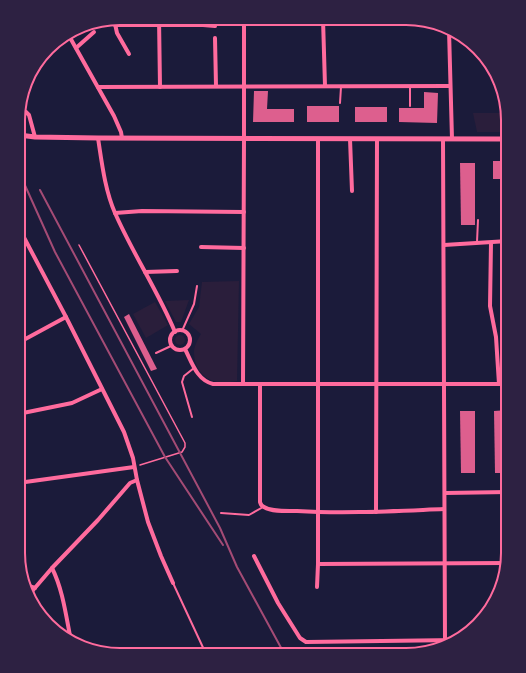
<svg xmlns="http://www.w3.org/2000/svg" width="526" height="673" font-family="'Source Sans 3',sans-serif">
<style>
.green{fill:#2a1e3b}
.building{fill:#dd5f8e}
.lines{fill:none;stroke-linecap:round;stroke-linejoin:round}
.path{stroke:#ff6b9d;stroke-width:1.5}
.service{stroke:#ff6b9d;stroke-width:2}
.minor{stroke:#ff6b9d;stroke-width:4}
.tertiary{stroke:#ff6b9d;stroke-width:5}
.rail{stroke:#a44b75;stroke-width:2}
.rim{fill:none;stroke:#ff6b9d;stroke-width:2}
</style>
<rect width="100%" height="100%" fill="#1b1b3a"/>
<g class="green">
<polygon points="473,113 506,113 508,120 508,132 477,132"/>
<path d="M 239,281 L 237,381 C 231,382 224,383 217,382 C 203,379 194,367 194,352 C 194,346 198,339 201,334 L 189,324 L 199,307 L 202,282 Z"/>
<polygon points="189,300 181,322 176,322 165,301"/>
<polygon points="155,302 168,325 146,338 133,314"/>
<circle cx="180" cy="340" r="5"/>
</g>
<g class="building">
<polygon points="254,91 268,91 267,109 294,109 294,122 253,122"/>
<polygon points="424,92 438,93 437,123 399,122 399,108 424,108"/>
<rect x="307" y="106" width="32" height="16"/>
<rect x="355" y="107" width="32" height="15"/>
<rect x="493" y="161" width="15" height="18"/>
<polygon points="460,163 475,163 475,225 461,225"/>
<polygon points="129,314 157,369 151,371 124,317"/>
<polygon points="508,410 508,473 495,473 494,411"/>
<polygon points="460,411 475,411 475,473 461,473"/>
</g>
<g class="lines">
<polyline class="path" points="79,245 185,443 185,447 182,452 140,465"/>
<g class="service">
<polyline points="340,103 341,87"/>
<polyline points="410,106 410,87"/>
<polyline points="508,159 508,158"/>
<polyline points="477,242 478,220"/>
<polyline points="182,331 194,304 197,286"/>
<polyline points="156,353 171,346"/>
<polyline points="192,417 182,382 184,376 194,368"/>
<polyline points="221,513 249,515 263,507"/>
<polyline points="173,583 206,654"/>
</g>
<g class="minor">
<polyline points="159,18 160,87"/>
<polyline points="114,19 117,33 129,54"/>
<polyline points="323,19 325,86"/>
<polyline points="115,25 203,25 215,26"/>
<polyline points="449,30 452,139"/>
<polyline points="68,34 114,116 121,132 122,138"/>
<polyline points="215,38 216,86"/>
<polyline points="76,48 94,32"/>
<polyline points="98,87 450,86"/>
<polyline points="19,110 26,112 29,115 35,137"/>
<path d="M 98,138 C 102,164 105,190 115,213 C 133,254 158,291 175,332"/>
<polyline points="350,139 352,191"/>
<polyline points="443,139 445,639"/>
<polyline points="115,213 142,211 244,212"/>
<polyline points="19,228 66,317 124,432 133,458 137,480 148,522 161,556 173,583"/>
<polyline points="491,243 490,306 496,337 499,384"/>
<polyline points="444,245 508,241"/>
<polyline points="201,247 244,248"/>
<polyline points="145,272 177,271"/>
<circle cx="180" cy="340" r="10"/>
<polyline points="18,343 66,317"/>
<path d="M 185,349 C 192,363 197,380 213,384 L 508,384"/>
<polyline points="243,384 244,138 244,18"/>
<path d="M 260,384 L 260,502 C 261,505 261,506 264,507 C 272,512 287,511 297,511 C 346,514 395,511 444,509"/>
<polyline points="18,414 72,403 102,389"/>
<polyline points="18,483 134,467"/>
<polyline points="445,493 508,492"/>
<polyline points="376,512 377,139"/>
<polyline points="254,556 278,603 300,638 306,642 457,640"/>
<polyline points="318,564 507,563"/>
<path d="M 52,568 C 63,590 66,616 71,641"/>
<polyline points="26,585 35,588"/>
<polyline points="317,587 318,564 318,139"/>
<polyline points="28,596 52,568 98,520 130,483 137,480"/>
</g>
<polyline class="tertiary" points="19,135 35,137 98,138 508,139"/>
<g class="rail">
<polyline points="19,172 55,252 165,457 223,545"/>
<polyline points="40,190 220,528 237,567 285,655"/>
</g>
</g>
<path d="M0 0H526V673H0ZM120 25H406A95 95 0 0 1 501 120V553A95 95 0 0 1 406 648H120A95 95 0 0 1 25 553V120A95 95 0 0 1 120 25Z" fill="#2d2142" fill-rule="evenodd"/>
<path class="rim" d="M120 25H406A95 95 0 0 1 501 120V553A95 95 0 0 1 406 648H120A95 95 0 0 1 25 553V120A95 95 0 0 1 120 25Z"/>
</svg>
